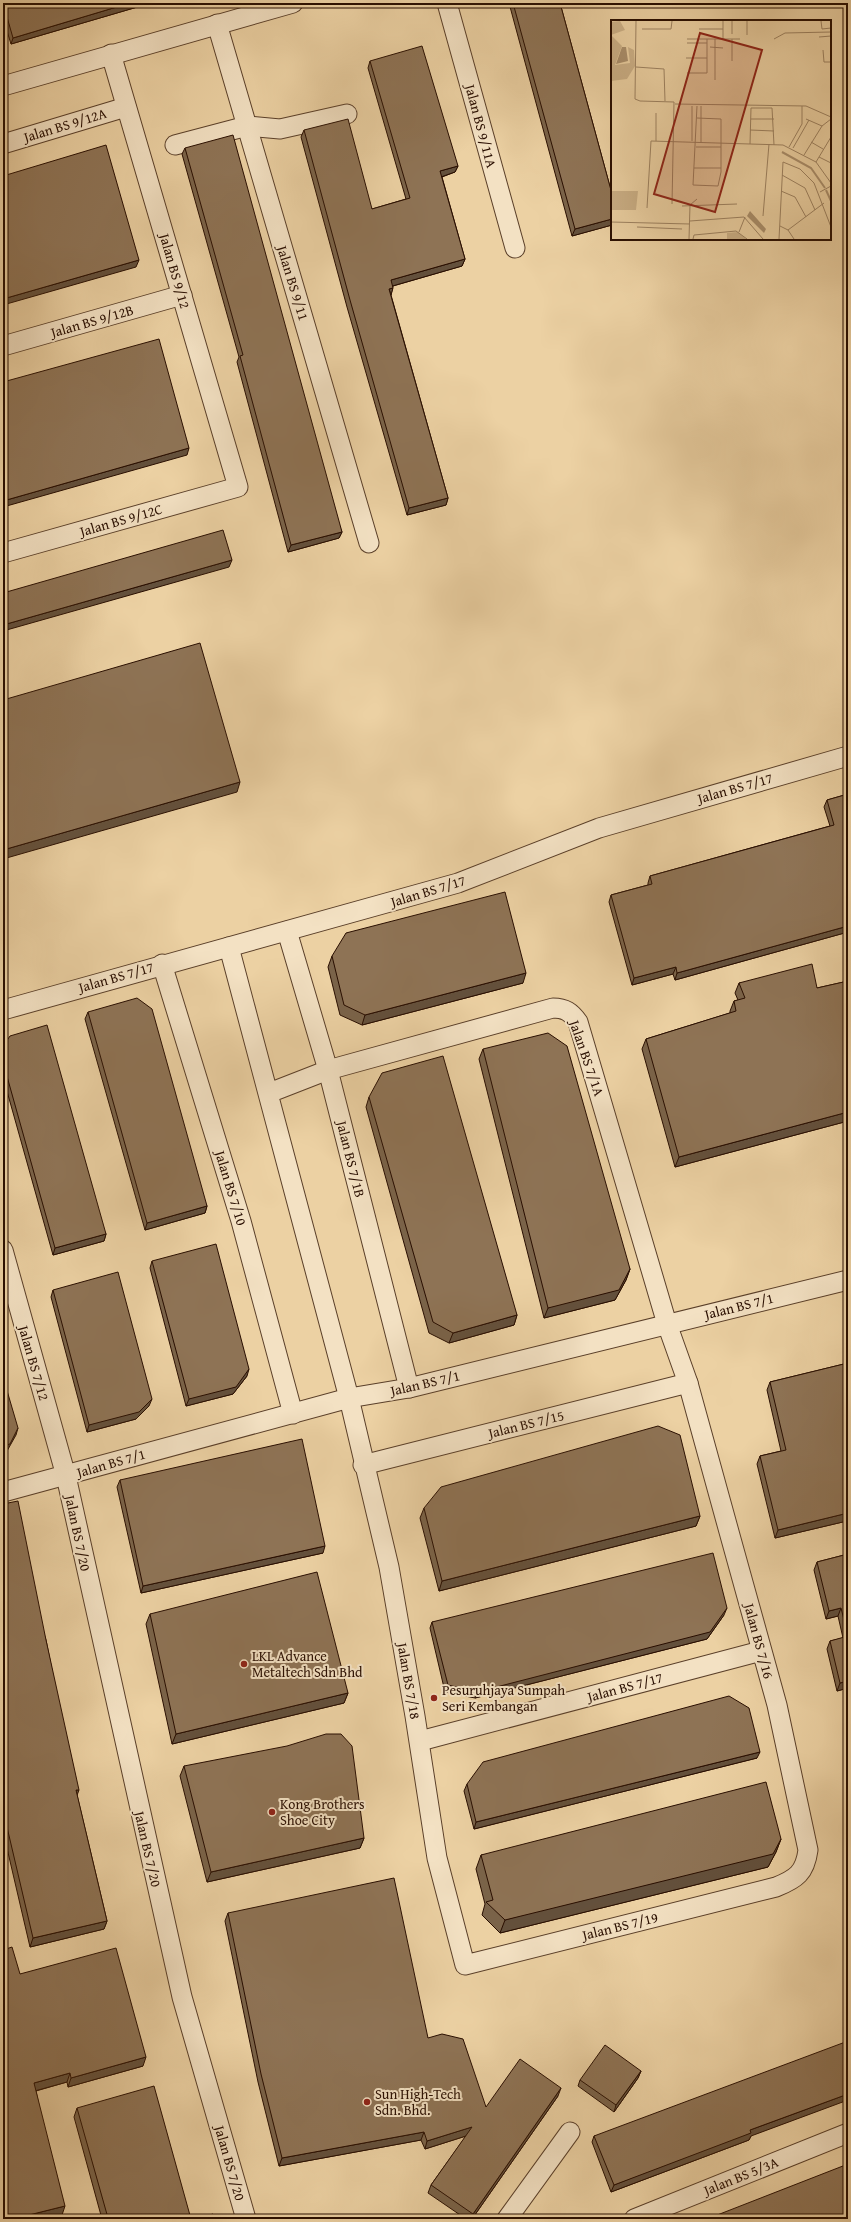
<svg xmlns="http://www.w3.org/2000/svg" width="851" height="2222" font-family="'Gentium Book Plus',serif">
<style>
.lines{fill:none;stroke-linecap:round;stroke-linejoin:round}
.street-casing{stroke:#5a3f29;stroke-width:21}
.street{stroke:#f3e1c3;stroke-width:19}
.wall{fill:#7a6349;stroke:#290e00}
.shaded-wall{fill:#63503c;stroke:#290e00}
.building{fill:#8e7355;stroke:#290e00}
.poi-dot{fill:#8f2418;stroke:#f3e1c3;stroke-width:1.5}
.labels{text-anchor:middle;stroke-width:4;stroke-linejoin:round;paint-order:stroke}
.street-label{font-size:14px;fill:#290e00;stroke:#f3e1c3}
.poi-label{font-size:14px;fill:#290e00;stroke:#f3e1c3;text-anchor:start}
.inset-river{fill:none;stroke:#aa8f6c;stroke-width:2}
.inset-road{fill:none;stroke:#9e8362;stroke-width:1}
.view{fill:#8f2418;fill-opacity:0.15;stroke:#8f2418;stroke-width:2}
.inset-edge{fill:none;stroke:#290e00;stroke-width:2}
</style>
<rect width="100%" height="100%" fill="#ecd1a3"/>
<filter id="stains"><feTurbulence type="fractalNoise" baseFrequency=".005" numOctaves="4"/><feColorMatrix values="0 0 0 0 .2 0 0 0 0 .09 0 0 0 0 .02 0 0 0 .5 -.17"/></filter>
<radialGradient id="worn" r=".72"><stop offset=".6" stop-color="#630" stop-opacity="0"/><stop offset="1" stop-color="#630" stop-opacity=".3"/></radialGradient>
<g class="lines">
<defs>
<g id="street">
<polyline points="447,3 515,248"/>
<polyline points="217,24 369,543"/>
<polyline points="3,86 293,3"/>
<polyline points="3,144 126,107"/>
<polyline points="175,145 247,126 280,129 347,114"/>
<polyline points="3,346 182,295"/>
<polyline points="3,553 238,487 111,54"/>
<polyline points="287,931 328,1070 409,1388"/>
<path d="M 229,947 L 349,1398 L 389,1567 L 415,1716 L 437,1858 L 465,1965 L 776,1887 C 796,1879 805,1873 808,1850 L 777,1705 L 731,1539 L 688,1383 L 667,1324 L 578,1022 C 571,1012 565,1008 553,1008 L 328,1070 L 269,1093"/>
<polyline points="162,964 241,1221 293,1414"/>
<polyline points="3,1010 458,883 599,828 848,756"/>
<polyline points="3,1250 66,1476 182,1997 246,2219"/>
<polyline points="363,1465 688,1383"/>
<polyline points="3,1492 349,1398 409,1388 848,1280"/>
<polyline points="420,1741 761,1651"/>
<polyline points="507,2219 570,2132"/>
<polyline points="634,2219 848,2133"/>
</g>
</defs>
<use href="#street" class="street-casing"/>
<use href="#street" class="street"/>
</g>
<g class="wall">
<polygon points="3,3 151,3 11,44 3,18"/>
<polygon points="509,3 560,3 612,194 612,225 572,236"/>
<polygon points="370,61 458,166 455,172 442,177 465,259 462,266 393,286 391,295 448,498 446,505 407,515 347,307 301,137 304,130 372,209 406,199 368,68"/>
<polygon points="185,148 342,532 339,538 288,552 237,362 239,357 182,154"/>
<polygon points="848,794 848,932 675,980 673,974 632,985 609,902 611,895 648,885 648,883 650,876 830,826 824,807 827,800"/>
<polygon points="332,956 523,983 362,1025 340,1015 328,967"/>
<polygon points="848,981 848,1121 675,1167 642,1049 646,1039 730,1013 730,1011 734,1001 738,1000 735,993 739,983 817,988"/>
<polygon points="88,1012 207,1206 205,1213 145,1230 85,1019"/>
<polygon points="3,1046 106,1234 104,1241 53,1255 3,1077"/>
<polygon points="483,1049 630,1269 626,1280 615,1300 544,1318 479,1059"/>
<polygon points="369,1097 517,1315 514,1325 449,1343 429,1333 366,1107"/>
<polygon points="152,1261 247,1376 233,1394 186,1406 150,1268"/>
<polygon points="53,1290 149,1406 136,1419 87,1432 51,1297"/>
<polygon points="848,1363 848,1526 847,1521 775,1538 757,1464 760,1456 781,1451 767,1390 770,1382"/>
<polygon points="120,1480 323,1553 141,1593 117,1487"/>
<polygon points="3,1504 46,1640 77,1795 107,1921 104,1929 30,1947 3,1831"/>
<polygon points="424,1508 700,1516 696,1526 439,1591 420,1518"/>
<polygon points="848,1554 848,1688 837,1691 827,1649 830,1641 843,1638 838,1616 826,1619 814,1570 817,1562"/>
<polygon points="150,1614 348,1693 344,1703 172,1744 146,1624"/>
<polygon points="724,1615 707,1639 475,1698 445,1692 430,1628 432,1622"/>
<polygon points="757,1758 474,1829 464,1791 467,1784"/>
<polygon points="184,1766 364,1838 360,1848 207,1882 180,1776"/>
<polygon points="781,1839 776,1852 768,1867 500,1933 482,1915 485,1904 476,1869 481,1855"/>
<polygon points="228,1913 428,2038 486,2107 558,2096 472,2219 466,2219 428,2193 431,2185 466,2136 425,2149 421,2140 279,2166 258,2082 225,1921"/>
<polygon points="20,1974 143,2066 68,2087 67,2082 36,2091 62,2215 46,2219"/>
<polygon points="641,2071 638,2078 614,2112 578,2086 580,2080"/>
<polygon points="77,2108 191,2219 102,2219 74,2117"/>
<polygon points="594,2136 751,2136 749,2140 611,2192 592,2142"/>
</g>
<g class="shaded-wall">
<polygon points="130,3 151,3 11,44 13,38"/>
<polygon points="458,166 455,172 438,178 440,171"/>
<polygon points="612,219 612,225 572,236 575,229"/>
<polygon points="465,259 462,266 389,287 391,280"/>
<polygon points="139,260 136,267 3,305 3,299"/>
<polygon points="393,288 391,295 389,289"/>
<polygon points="189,448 187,455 3,507 3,501"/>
<polygon points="448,498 446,505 407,515 409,508"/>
<polygon points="342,532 339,538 288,552 291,545"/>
<polygon points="232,560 229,567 3,631 3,625"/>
<polygon points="240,782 237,792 3,859 3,850"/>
<polygon points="848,926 848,932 675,980 677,973"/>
<polygon points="676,967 673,974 632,985 634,978"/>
<polygon points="526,973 523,983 362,1025 365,1015"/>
<polygon points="848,1112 848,1121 675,1167 679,1157"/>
<polygon points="207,1206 205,1213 145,1230 147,1223"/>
<polygon points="106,1234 104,1241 53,1255 55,1248"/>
<polygon points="630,1269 626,1280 615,1300 544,1318 548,1308"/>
<polygon points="517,1315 514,1325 449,1343 453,1333"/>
<polygon points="249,1369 247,1376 233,1394 186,1406 189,1399"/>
<polygon points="152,1399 149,1406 136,1419 87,1432 89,1425"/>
<polygon points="18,1428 16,1435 7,1451 3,1452 3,1446"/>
<polygon points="848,1513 848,1517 847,1521 775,1538 778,1530"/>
<polygon points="700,1516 696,1526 439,1591 442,1581"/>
<polygon points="325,1546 323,1553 141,1593 143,1586"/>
<polygon points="727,1608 724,1615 707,1639 475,1698 477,1692"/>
<polygon points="841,1608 838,1616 826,1619 829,1611"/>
<polygon points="848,1681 848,1688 837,1691 840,1683"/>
<polygon points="348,1693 344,1703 172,1744 176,1734"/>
<polygon points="760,1752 757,1758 474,1829 476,1822"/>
<polygon points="76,1790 79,1790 76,1798"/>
<polygon points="364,1838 360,1848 207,1882 211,1872"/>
<polygon points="781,1839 776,1852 768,1867 500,1933 505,1920"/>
<polygon points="107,1921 104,1929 30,1947 33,1938"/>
<polygon points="146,2057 143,2066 68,2087 71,2078"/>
<polygon points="641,2071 638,2078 614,2112 616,2105"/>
<polygon points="70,2073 67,2082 31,2092 34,2083"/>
<polygon points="561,2088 558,2096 472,2219 471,2219 473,2214"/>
<polygon points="848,2094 848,2100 751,2136 749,2140 611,2192 614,2185 750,2130"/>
<polygon points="472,2127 469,2135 425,2149 427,2141"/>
<polygon points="424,2132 421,2140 279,2166 282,2158"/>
<polygon points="65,2206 62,2215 46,2219 13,2219"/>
<polygon points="113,2217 112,2219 108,2219 108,2218"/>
</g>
<g class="building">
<polygon points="3,3 130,3 13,38"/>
<polygon points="513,3 560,3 612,194 612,219 575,229"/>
<polygon points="422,46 458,166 440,171 465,259 391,280 393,288 389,289 448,498 409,508 350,300 304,130 348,119 372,209 410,198 370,61"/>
<polygon points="233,135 342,532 291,545 240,356 243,355 185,148"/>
<polygon points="106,145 139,260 3,299 3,176"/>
<polygon points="159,339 189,448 3,501 3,382"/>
<polygon points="223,530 232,560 3,625 3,593"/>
<polygon points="200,643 240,782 3,850 3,700"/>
<polygon points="848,794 848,926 677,973 676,967 634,978 611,895 652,884 650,876 834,825 827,800"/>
<polygon points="505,892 526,973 365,1015 344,1005 332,956 346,933"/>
<polygon points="812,964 817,988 848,981 848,1112 679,1157 646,1039 736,1011 734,1001 745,998 739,983"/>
<polygon points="137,998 152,1009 207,1206 147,1223 88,1012"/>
<polygon points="47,1025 106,1234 55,1248 3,1062 3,1046 10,1036"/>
<polygon points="548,1033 567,1046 630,1269 619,1290 548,1308 483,1049"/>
<polygon points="443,1056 517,1315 453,1333 433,1322 369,1097 382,1073"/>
<polygon points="216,1244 249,1369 236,1387 189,1399 152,1261"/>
<polygon points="118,1272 152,1399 139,1412 89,1425 53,1290"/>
<polygon points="848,1363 848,1513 778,1530 760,1456 786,1450 770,1382"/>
<polygon points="3,1377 18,1428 10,1444 3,1446"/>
<polygon points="658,1426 680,1435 700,1516 442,1581 424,1508 441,1487"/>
<polygon points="302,1439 325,1546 143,1586 120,1480"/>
<polygon points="18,1501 46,1640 79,1790 76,1790 107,1921 33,1938 3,1810 3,1504"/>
<polygon points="713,1553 727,1608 710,1632 477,1692 448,1685 432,1622"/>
<polygon points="848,1554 848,1636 841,1608 829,1611 817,1562"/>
<polygon points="317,1572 348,1693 176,1734 150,1614"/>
<polygon points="848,1636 848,1681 840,1683 830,1641"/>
<polygon points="729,1696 749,1708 760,1752 476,1822 467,1784 483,1762"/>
<polygon points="326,1734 341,1734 352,1746 364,1838 211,1872 184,1766 287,1746"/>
<polygon points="766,1782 781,1839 773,1854 505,1920 486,1902 493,1900 481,1855"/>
<polygon points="394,1878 428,2038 442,2034 463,2039 486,2107 520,2059 561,2088 473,2214 431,2185 472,2127 427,2141 424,2132 282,2158 261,2074 228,1913"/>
<polygon points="12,1947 20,1974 116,1948 146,2057 71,2078 70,2073 34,2083 65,2206 13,2219 3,2219 3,1950"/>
<polygon points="848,2041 848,2094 750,2130 751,2133 614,2185 594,2136"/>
<polygon points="605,2045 641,2071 616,2105 580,2080"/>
<polygon points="154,2086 191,2219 114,2219 113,2217 108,2218 77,2108"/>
<polygon points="848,2164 848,2219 707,2219"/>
<polygon points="213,2214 214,2219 195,2219"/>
</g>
<g class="poi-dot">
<circle cx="244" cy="1664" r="4"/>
<circle cx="434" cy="1698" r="4"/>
<circle cx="272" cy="1812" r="4"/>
<circle cx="367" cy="2102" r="4"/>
</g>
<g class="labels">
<g class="street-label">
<text transform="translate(65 125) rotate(-17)" y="5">Jalan BS 9/12A</text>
<text transform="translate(481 126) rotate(75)" y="5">Jalan BS 9/11A</text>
<text transform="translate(175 271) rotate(74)" y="5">Jalan BS 9/12</text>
<text transform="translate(293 283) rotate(73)" y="5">Jalan BS 9/11</text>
<text transform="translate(92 321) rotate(-16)" y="5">Jalan BS 9/12B</text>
<text transform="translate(121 520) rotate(-16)" y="5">Jalan BS 9/12C</text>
<text transform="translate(735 788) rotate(-16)" y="5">Jalan BS 7/17</text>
<text transform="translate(428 891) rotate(-17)" y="5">Jalan BS 7/17</text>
<text transform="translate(116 977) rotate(-16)" y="5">Jalan BS 7/17</text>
<text transform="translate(587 1058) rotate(71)" y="5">Jalan BS 7/1A</text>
<text transform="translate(351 1159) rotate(76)" y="5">Jalan BS 7/1B</text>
<text transform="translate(231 1188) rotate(73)" y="5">Jalan BS 7/10</text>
<text transform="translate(739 1306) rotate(-14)" y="5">Jalan BS 7/1</text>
<text transform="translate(34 1363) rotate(74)" y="5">Jalan BS 7/12</text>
<text transform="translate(425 1383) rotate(-13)" y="5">Jalan BS 7/1</text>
<text transform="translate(526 1424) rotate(-14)" y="5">Jalan BS 7/15</text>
<text transform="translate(111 1463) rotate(-16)" y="5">Jalan BS 7/1</text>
<text transform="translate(78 1533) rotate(78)" y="5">Jalan BS 7/20</text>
<text transform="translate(759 1641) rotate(75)" y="5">Jalan BS 7/16</text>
<text transform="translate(409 1681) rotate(80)" y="5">Jalan BS 7/18</text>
<text transform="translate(625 1687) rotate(-15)" y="5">Jalan BS 7/17</text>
<text transform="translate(148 1849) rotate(77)" y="5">Jalan BS 7/20</text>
<text transform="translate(620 1926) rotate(-14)" y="5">Jalan BS 7/19</text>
<text transform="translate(230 2163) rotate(74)" y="5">Jalan BS 7/20</text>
<text transform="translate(741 2176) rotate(-22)" y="5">Jalan BS 5/3A</text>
</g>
<g class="poi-label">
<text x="252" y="1661">LKL Advance<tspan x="252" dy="16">Metaltech Sdn Bhd</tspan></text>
<text x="442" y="1695">Pesuruhjaya Sumpah<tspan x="442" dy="16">Seri Kembangan</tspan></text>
<text x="280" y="1809">Kong Brothers<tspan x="280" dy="16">Shoe City</tspan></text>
<text x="375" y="2099">Sun High-Tech<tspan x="375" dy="16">Sdn. Bhd.</tspan></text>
</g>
</g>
<g transform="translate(611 20)">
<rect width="220" height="220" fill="#ecd1a3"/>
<path d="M 9,1 L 14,10 L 0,15 L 11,26 L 4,45 L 19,43 L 17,27 L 23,30 L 24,46 L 16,59 L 0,61 L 0,2 ZM 0,171 L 27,171 L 25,190 L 0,190 ZM 127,212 L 135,219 L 116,219 L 116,213 Z" fill="#cbb087"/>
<path d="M 11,27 L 15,27 L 17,41 L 5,44 ZM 139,191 L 155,209 L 153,213 L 136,196 Z" fill="#aa8f6c"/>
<path class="inset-river" d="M 171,132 L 200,148 L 214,168M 215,170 L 220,181"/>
<path class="inset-road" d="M 25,1 L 24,79 L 29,81 L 63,82 L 61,184M 210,1 L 211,9 L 220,8M 31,9 L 60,9 L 61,1M 88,9 L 112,9M 121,14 L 121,1M 136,15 L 136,1M 208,17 L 220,16M 76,19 L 129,19M 104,19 L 104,60M 112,19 L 112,1M 163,19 L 174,13 L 220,12M 76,23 L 96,23M 99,27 L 112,28M 212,30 L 213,42 L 220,42M 75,38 L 96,38M 121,41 L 121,19M 25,47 L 53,49 L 54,81M 76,53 L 96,53 L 96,19M 64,84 L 195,86 L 220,97M 81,86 L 81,121M 86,98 L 110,99 L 110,152 L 107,166 L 82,165 L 86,86M 140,99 L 163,99M 195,99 L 211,106M 139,110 L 163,111M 45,121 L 45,93M 90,122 L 90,86M 200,122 L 212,129M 139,124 L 140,88 L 161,88 L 163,125M 85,127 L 110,127M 178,127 L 191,104 L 191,86M 182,128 L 198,100M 193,135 L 211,106 L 220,99M 208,137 L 220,143M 205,142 L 220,117M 83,148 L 110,148M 171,155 L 194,168 L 204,190M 170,171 L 184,177 L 195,197M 209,172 L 220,166M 71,186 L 126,184M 36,188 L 40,121 L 172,125 L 205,142 L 220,163M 152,196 L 158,124M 79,201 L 133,197 L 152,219M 0,202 L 79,204M 169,206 L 177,210 L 183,219M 26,207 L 71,209M 177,210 L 213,183M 128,212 L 134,197M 78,219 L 79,185 L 86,179M 82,219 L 83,215 L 125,211 L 136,219M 168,219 L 172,142 L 189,149 L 203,163 L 220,207"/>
<path class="view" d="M 89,13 L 151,30 L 104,192 L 43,174 Z"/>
<rect width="220" height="220" class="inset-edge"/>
</g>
<rect width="851" height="2222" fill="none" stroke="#ecd1a3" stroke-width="16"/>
<rect x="4" y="4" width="843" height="2214" fill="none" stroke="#290e00" stroke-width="2"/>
<rect x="8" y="8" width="835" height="2206" fill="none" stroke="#290e00"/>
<rect width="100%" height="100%" filter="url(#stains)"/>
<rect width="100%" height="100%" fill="url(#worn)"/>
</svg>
